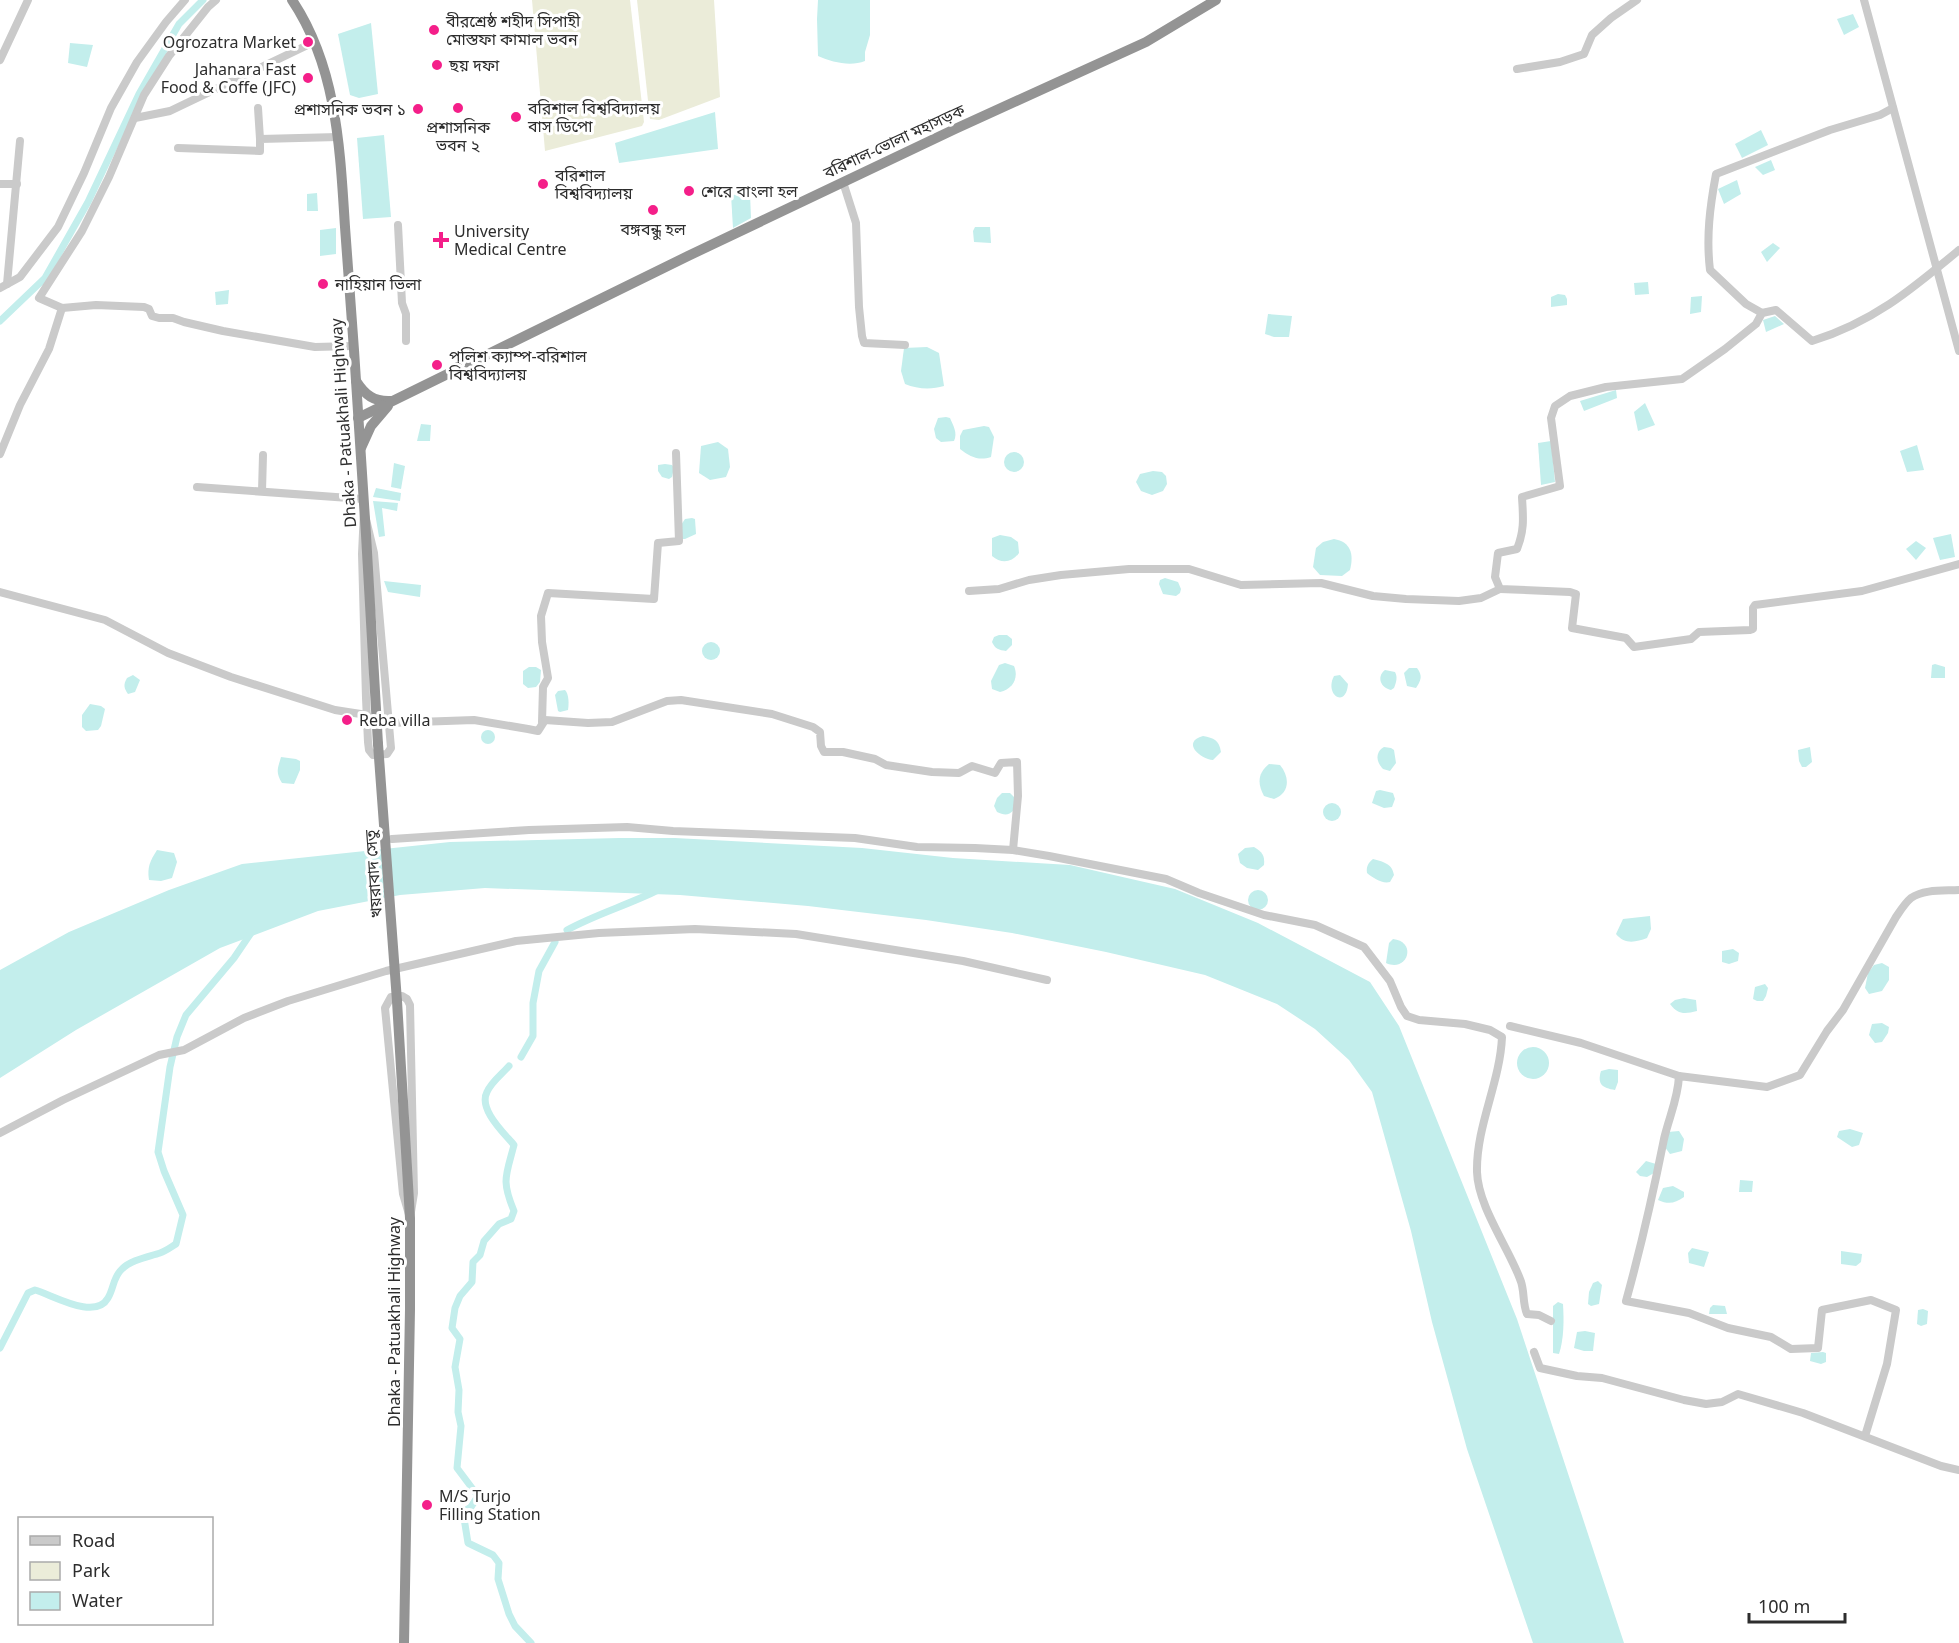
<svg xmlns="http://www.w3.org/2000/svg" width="1959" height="1643" font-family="'Noto Sans','Noto Sans Bengali',sans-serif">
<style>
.green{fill:#ebecd9}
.water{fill:#c3eeec}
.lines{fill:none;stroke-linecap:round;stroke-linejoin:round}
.canal{stroke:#c3eeec;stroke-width:7}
.minor{stroke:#cacaca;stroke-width:8}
.highway{stroke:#949494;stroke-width:10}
.highway-bridge{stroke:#949494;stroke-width:10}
.poi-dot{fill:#f41f89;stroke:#fff;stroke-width:2}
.labels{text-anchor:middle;stroke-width:6;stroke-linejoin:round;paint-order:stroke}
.poi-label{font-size:16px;fill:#2d2d2d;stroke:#fff;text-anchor:start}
.street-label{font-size:16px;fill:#2d2d2d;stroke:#fff}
</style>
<rect width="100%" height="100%" fill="#fff"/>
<g class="green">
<polygon points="532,0 630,0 644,122 642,126 545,151"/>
<polygon points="637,0 714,0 720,97 659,120 650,119"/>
</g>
<g class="water">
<path d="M 818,0 L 870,0 L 870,35 L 865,52 L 865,61 C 850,67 832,62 818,56 L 817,19 Z"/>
<polygon points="1853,14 1859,27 1844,35 1837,19"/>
<polygon points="371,23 378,94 359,98 350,95 338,34"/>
<polygon points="70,43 93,45 87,67 68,63"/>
<polygon points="715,112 718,149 619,163 615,143"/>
<polygon points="1761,130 1768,145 1742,158 1735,144"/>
<polygon points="384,135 391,217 363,219 357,138"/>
<polygon points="1771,160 1775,170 1763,175 1755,167"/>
<polygon points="1737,180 1741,194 1724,204 1718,189"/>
<polygon points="317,193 318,211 307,211 307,194"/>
<polygon points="750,194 751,218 733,228 731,195"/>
<polygon points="975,227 990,227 991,243 974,242 973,231"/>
<polygon points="336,228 336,254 320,256 320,230"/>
<polygon points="1773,243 1780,248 1767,262 1761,252"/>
<polygon points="1648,282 1649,294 1635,295 1634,283"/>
<polygon points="229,290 228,304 216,305 215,292"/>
<polygon points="1558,294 1565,295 1567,299 1567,305 1551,307 1551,297"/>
<polygon points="1702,296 1701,312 1690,314 1691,297"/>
<polygon points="1268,314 1292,316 1289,337 1274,337 1265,334"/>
<polygon points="1775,316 1784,324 1766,332 1763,320"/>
<path d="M 927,347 L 939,353 L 944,386 C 931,390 917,389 905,384 L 901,371 L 904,348 Z"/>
<polygon points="1616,390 1617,398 1584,411 1580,401"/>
<polygon points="1645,403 1655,425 1638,431 1634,412"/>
<path d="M 946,417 L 950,418 C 953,425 958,433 954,441 L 941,442 L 936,438 L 934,429 L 938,418 Z"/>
<polygon points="421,424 431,425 430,441 417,441"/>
<path d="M 984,426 L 989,427 L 994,437 L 991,457 C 979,461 970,457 960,449 L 960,436 L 963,430 Z"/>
<polygon points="1551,441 1555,482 1541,485 1538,443"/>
<polygon points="718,442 728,449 730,467 726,477 710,480 699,473 701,446"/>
<polygon points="1917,445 1924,470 1907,472 1900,451"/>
<circle cx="1014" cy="462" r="10"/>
<polygon points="394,463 405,466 401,489 391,487"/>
<polygon points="665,464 672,465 674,468 672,477 669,479 662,477 658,471 658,465"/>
<polygon points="1153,471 1162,472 1166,476 1167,484 1163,491 1152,495 1141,491 1136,482 1140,474"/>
<polygon points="376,488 401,493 400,501 373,497"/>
<polygon points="373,501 398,503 397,511 382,508 385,536 379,537"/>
<polygon points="692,518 695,519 696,534 685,539 681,539 681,525 685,519"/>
<polygon points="1951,534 1955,557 1940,560 1933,538"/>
<path d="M 1000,535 L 1011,537 L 1018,542 L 1019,553 C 1012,563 1001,564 992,556 L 992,538 Z"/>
<path d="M 1334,539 C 1351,542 1354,554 1350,570 L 1342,576 L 1320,575 L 1313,567 L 1316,548 L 1323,542 Z"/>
<polygon points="1916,541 1926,548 1916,560 1906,549"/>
<polygon points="1165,578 1178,582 1181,589 1180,593 1176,596 1163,594 1159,584 1160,580"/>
<polygon points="384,581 421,585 420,597 388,592"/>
<path d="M 999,635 L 1007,635 L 1012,639 L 1012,645 L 1006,651 C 999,650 995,649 992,642 L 994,637 Z"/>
<circle cx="711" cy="651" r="9"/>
<path d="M 1005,663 L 1014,666 C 1019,678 1013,689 1000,692 L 992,689 L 991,681 L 999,665 Z"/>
<polygon points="1935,664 1945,667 1945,678 1931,678 1932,665"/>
<polygon points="529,667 536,667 541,670 540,682 536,687 528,688 523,684 523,671"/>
<path d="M 1409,668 L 1417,668 C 1423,676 1421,680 1416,688 L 1407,686 L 1404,673 Z"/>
<path d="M 1385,670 L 1395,672 C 1398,677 1396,683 1394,688 L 1391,690 C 1381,688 1376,677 1385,670 Z"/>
<path d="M 133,675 L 140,680 L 135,692 L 128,694 C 124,688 123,685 127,678 Z"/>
<path d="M 1340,675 L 1348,684 C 1346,709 1324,695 1334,676 Z"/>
<path d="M 565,690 C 569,694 569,704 568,710 L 560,712 L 558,711 L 555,695 L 558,691 Z"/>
<polygon points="90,704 101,706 105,709 101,726 98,730 86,731 82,727 82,715"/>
<circle cx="488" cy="737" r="7"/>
<path d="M 1203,736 C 1214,738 1219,740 1221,752 L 1213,760 C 1200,759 1181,742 1203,736 Z"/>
<path d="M 1384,747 L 1391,748 L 1394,750 L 1396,763 L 1390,771 L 1383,769 C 1376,762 1375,752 1384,747 Z"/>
<polygon points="1810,747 1812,762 1806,767 1802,767 1799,761 1798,750"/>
<path d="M 281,757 L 296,759 L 300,761 L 300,770 L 294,784 L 282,783 C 275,772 278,768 281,757 Z"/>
<path d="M 1269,764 L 1280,765 C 1290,777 1290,793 1274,799 L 1264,796 C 1257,783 1258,773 1269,764 Z"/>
<polygon points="1380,790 1393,793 1395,799 1392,807 1384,808 1372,803 1376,791"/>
<path d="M 1002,793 L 1010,793 L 1014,797 L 1014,810 C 1008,816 1004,815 997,812 L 994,806 L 997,798 Z"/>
<circle cx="1332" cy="812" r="9"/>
<polygon points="619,838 675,838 862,848 953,858 1070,865 1175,889 1258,923 1370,982 1399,1026 1517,1319 1624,1643 1533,1643 1467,1449 1432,1322 1411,1231 1372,1092 1349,1060 1315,1029 1277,1004 1205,975 1106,952 1012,933 926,920 808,906 680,895 485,888 400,895 318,911 220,948 76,1030 0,1078 0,970 69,932 169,890 242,864 450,842"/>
<path d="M 1254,847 C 1262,852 1265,855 1264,865 L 1258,870 L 1247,868 L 1240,863 L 1238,854 L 1245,848 Z"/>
<path d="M 157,850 L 174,853 L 177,862 L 172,878 L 161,881 L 149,880 C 147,867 150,861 157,850 Z"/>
<path d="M 1373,859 C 1383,862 1392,863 1394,875 L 1390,882 C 1382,884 1373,878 1367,873 C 1366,867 1368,863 1373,859 Z"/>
<circle cx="1258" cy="900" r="10"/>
<path d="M 1650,916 L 1651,929 L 1647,938 C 1636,942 1625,945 1616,934 L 1623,919 Z"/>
<path d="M 1393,939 C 1418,942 1407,973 1386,963 L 1389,943 Z"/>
<polygon points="1733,949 1739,953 1738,961 1729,964 1722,962 1722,951"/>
<polygon points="1882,963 1889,967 1889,980 1882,991 1869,994 1865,988 1868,973 1874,965"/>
<polygon points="1765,984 1768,988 1766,996 1763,1001 1757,1001 1753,999 1755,987"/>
<path d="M 1684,998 L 1696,1000 L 1697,1011 C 1685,1014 1678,1015 1670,1004 L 1675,1000 Z"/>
<polygon points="1882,1023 1889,1027 1888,1033 1882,1042 1875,1043 1869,1035 1872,1024"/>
<circle cx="1533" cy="1063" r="16"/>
<path d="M 1609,1069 L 1618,1070 L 1618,1082 L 1615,1090 C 1602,1088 1597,1084 1601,1071 Z"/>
<polygon points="1850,1129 1863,1133 1859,1145 1852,1147 1837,1137 1839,1131"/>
<polygon points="1679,1131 1684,1139 1682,1151 1670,1154 1664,1146 1668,1132"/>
<polygon points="1646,1161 1656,1164 1654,1173 1647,1177 1640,1176 1636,1172"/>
<polygon points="1740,1180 1753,1181 1752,1192 1739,1192"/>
<path d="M 1673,1186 L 1684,1192 L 1684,1197 C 1675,1203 1669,1205 1658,1200 L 1663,1188 Z"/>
<polygon points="1692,1248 1709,1252 1704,1267 1689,1263 1688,1253"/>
<polygon points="1841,1251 1862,1254 1861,1262 1856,1266 1841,1264"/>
<polygon points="1598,1281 1602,1285 1599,1304 1591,1306 1588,1304 1589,1292 1593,1283"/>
<path d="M 1558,1302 L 1563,1304 C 1564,1320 1564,1339 1559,1354 L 1553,1353 L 1553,1306 Z"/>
<polygon points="1713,1305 1725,1306 1727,1314 1709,1314 1710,1308"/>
<polygon points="1923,1309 1928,1311 1927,1324 1921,1326 1917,1324 1918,1310"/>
<polygon points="1585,1331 1595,1333 1593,1351 1584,1351 1574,1348 1577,1332"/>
<polygon points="1823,1352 1826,1353 1826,1362 1821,1364 1810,1361 1811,1353"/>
</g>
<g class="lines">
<g class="canal">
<polyline points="0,321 45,278 88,202 139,94 179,24 203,0"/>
<path d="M 567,930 C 596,914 628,905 658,890"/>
<polyline points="521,1057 533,1036 533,1003 539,971 555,942"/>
<path d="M 509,1066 C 502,1074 491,1082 487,1092 C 478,1109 504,1133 514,1145 C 506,1176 501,1180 514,1211 L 511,1219 L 499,1224 L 484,1241 L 480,1255 L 473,1262 L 472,1282 L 460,1296 L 455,1308 L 452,1328 L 460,1339 L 455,1367 L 459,1390 L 458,1412 L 461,1426 L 457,1468 L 478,1496 L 471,1507 L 463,1512 L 468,1543 L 493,1555 L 499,1563 L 498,1579 L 509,1614 L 515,1626 L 531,1643"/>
<path d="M 0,1348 L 28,1293 L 35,1290 C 53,1295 95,1321 108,1298 C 114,1288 113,1277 122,1269 C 131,1260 148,1257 160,1253 C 166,1251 171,1247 176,1244 L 183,1215 L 164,1171 L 158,1152 L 170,1067 L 177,1037 L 186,1015 L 234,958 L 253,930"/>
</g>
<g class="minor">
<polyline points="216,0 208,7 169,56 144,95 109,177 82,231 39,298 62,308 96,305 144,307 149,309 152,316 159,318 173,318 184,322 223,331 315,347 353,346"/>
<polyline points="1864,0 1959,351"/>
<polyline points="0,60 28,0"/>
<polyline points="1517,69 1560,62 1584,54 1592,35 1611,18 1637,0"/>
<polyline points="258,108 260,139"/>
<polyline points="135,118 170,111 314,42"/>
<polyline points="178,148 260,151 260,139 338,137"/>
<polyline points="843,182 856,223 859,307 862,336 864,343 905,345"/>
<polyline points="0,184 17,184"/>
<polyline points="398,225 402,303 406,314 406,341"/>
<path d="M 1959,250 C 1911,290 1873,322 1812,341 L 1776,310 L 1762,313 L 1756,324 L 1725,349 L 1682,379 L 1606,387 L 1570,396 L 1555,406 L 1551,418 L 1560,486 L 1522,497 C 1523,516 1525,529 1517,549 L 1498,553 L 1495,577 L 1500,589 L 1570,592 L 1576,594 L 1572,628 L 1626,638 L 1634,647 L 1691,639 L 1699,632 L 1750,630 L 1753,629 L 1753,608 L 1755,605 L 1862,591 L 1959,564"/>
<polyline points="7,284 20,141"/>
<polyline points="0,288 20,277 58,227 84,173 111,108 137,62 166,22 185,0"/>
<path d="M 1762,313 L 1746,304 L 1710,270 C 1706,237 1710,206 1716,174 L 1830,130 L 1880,115 L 1893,108"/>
<polyline points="0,454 20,405 49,349 62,308"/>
<polyline points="197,487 363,499"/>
<polyline points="262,491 263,455"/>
<polygon points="364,511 374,553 391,748 387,754 373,755 369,750 368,742 366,698 362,554"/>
<polyline points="969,591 999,589 1029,580 1061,575 1129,569 1189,569 1241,585 1321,583 1373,596 1406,599 1459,601 1481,598 1500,589"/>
<polyline points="0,592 105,620 168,653 231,677 335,710 367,715"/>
<polyline points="542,722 543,687 548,678 542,642 541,616 548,593 654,599 658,543 679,541 676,453"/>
<polyline points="389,723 474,720 528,729 538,731 545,720 588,723 612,722 667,701 681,700 772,714 813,727 820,732 821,746 824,752 843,752 875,759 886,765 932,772 959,773 972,766 995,773 1001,763 1017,762 1018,796 1013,850"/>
<path d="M 392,839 L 529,830 L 627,827 L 673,831 L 855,838 L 917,847 L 975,848 L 1013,850 L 1049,856 L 1166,879 L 1199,893 L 1264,915 L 1315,925 L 1364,947 L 1390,981 L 1401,1007 L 1407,1016 L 1419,1020 L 1465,1024 L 1490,1030 L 1502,1037 C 1500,1083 1476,1126 1477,1172 C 1478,1206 1508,1247 1520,1279 C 1525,1290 1522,1302 1527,1314 L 1539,1315 L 1551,1321"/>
<polygon points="402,996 407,999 410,1005 414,1193 410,1218 403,1194 385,1008 391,997"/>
<polyline points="1510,1026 1581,1043 1679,1076"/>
<polyline points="0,1133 63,1100 159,1055 184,1050 244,1018 288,1001 386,971 516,941 599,933 695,929 796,934 963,961 1047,980"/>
<polyline points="1534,1352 1540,1368 1577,1376 1602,1378 1684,1400 1706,1404 1722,1402 1738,1394 1803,1413 1941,1466 1959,1470"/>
<path d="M 1865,1436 L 1887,1364 L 1896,1310 L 1871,1300 L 1822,1310 L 1818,1348 L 1791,1349 L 1771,1337 L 1728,1328 L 1689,1313 L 1626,1301 C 1641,1247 1653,1194 1664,1139 C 1669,1117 1678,1099 1679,1076 L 1767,1087 L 1800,1075 L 1827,1031 L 1843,1010 L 1896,917 C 1900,911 1905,903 1911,898 C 1924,889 1944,891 1959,890"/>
</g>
<g class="highway">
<path d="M 292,0 C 337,67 340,149 345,227 C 348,268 351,309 354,350 C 363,481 371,613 378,744"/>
<path d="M 356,381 C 365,395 374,402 391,401"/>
<polyline points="358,418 688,256 955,129 1146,42 1216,0"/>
<polyline points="361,448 371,426 388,406"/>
<polyline points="397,1001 410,1218 410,1309 404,1643"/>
</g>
<polyline class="highway-bridge" points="378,744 397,1001"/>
</g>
<g class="poi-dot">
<circle cx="434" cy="30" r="6"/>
<circle cx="308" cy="42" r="6"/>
<circle cx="437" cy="65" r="6"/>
<circle cx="308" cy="78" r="6"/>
<circle cx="458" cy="108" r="6"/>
<circle cx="418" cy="109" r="6"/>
<circle cx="516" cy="117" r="6"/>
<circle cx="543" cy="184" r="6"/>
<circle cx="689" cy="191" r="6"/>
<circle cx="653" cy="210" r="6"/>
<path d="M438 231h6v6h6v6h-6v6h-6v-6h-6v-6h6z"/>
<circle cx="323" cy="284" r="6"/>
<circle cx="437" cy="365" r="6"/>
<circle cx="347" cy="720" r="6"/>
<circle cx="427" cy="1505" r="6"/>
</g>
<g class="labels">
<g class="poi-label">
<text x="446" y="27">বীরশ্রেষ্ঠ শহীদ সিপাহী<tspan x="446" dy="18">মোস্তফা কামাল ভবন</tspan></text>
<text x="296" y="48" text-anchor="end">Ogrozatra Market</text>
<text x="449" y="71">ছয় দফা</text>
<text x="296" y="75" text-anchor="end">Jahanara Fast<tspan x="296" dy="18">Food &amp; Coffe (JFC)</tspan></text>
<text x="528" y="114">বরিশাল বিশ্ববিদ্যালয়<tspan x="528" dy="18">বাস ডিপো</tspan></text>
<text x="406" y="115" text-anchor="end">প্রশাসনিক ভবন ১</text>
<text x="458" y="133" text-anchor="middle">প্রশাসনিক<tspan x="458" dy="18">ভবন ২</tspan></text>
<text x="555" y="181">বরিশাল<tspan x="555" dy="18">বিশ্ববিদ্যালয়</tspan></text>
<text x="701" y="197">শেরে বাংলা হল</text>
<text x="653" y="235" text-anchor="middle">বঙ্গবন্ধু হল</text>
<text x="454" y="237">University<tspan x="454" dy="18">Medical Centre</tspan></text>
<text x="335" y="290">নাহিয়ান ভিলা</text>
<text x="449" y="362">পুলিশ ক্যাম্প-বরিশাল<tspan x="449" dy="18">বিশ্ববিদ্যালয়</tspan></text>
<text x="359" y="726">Reba villa</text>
<text x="439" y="1502">M/S Turjo<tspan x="439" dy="18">Filling Station</tspan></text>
</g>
<g class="street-label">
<text transform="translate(894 141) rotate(-25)" y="6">বরিশাল-ভোলা মহাসড়ক</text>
<text transform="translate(343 423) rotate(-94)" y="6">Dhaka - Patuakhali Highway</text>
<text transform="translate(373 874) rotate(-94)" y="6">খয়রাবাদ সেতু</text>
<text transform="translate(394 1322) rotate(-90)" y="6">Dhaka - Patuakhali Highway</text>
</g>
</g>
<rect x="18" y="1517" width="195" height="108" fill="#ffffff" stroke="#ababab" stroke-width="1.5"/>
<rect x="30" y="1536" width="30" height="9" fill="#cacaca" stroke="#ababab" stroke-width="1.5"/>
<text x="72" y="1547" font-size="18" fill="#2d2d2d">Road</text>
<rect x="30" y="1562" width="30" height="18" fill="#ebecd9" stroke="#ababab" stroke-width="1.5"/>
<text x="72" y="1577" font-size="18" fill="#2d2d2d">Park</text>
<rect x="30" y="1592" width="30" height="18" fill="#c3eeec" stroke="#ababab" stroke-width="1.5"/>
<text x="72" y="1607" font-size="18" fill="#2d2d2d">Water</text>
<path d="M1749 1613v9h96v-9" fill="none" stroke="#2d2d2d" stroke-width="3"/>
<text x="1758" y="1613" font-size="18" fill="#2d2d2d" stroke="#ffffff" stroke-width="4.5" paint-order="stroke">100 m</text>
</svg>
